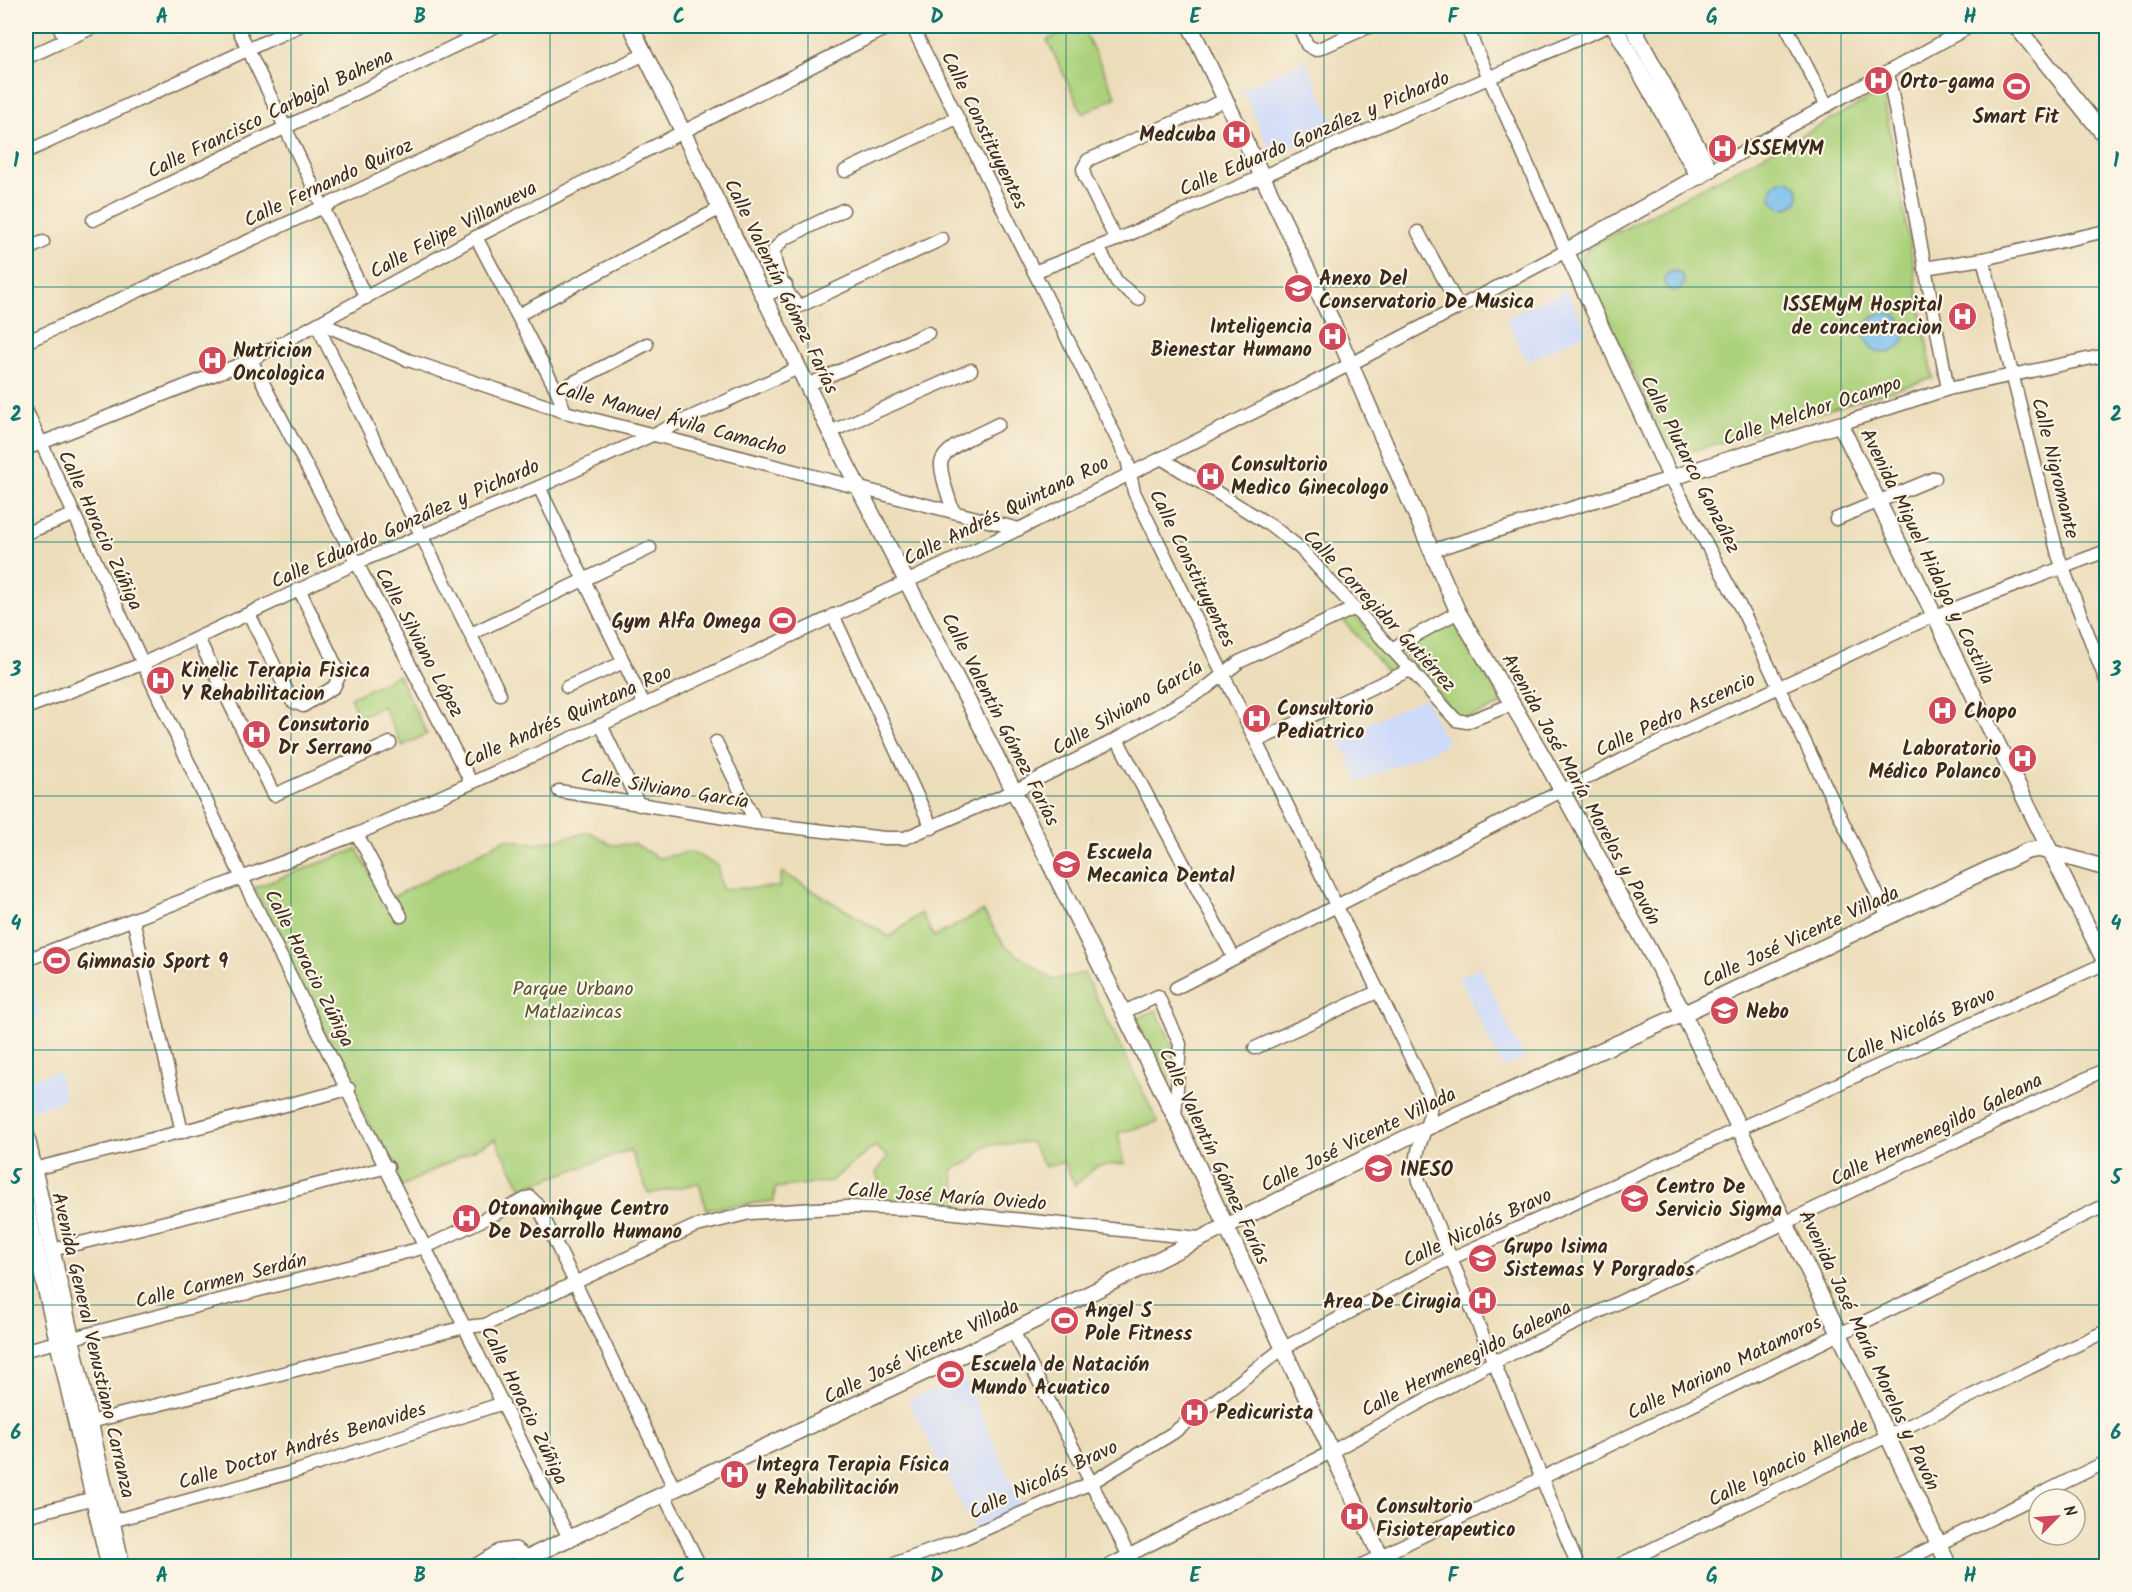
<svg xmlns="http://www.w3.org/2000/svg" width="2132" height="1592" font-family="Kalam,sans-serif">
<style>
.built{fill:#cedafa}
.green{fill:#acd17b;stroke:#747e4c;stroke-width:1.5}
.water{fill:#76beee;stroke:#587486;stroke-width:1.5}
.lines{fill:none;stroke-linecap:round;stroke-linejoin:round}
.minor-casing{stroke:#796955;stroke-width:15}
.major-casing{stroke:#796955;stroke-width:18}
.minor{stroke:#fff;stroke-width:12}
.major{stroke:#fff;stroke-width:15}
.grid{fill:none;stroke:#0f766e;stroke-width:1.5;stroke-opacity:0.55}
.labels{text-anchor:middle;stroke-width:4.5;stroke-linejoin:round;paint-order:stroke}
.poi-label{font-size:20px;font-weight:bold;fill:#3b2a1e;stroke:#fcf5e5;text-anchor:start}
.street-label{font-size:20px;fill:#3b2a1e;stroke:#fcf5e5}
.park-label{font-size:20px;fill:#575435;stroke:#fcf5e5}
.neatline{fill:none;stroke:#0f766e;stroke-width:2}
.grid-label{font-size:20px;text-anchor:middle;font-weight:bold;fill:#0f766e}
</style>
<rect width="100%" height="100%" fill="#fcf5e5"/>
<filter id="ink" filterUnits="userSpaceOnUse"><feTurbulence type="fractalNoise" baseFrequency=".0167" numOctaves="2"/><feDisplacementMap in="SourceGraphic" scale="12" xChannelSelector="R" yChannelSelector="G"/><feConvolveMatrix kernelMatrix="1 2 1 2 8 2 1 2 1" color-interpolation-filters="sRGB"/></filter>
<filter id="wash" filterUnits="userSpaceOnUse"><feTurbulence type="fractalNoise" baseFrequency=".008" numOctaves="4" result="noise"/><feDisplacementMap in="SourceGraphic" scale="24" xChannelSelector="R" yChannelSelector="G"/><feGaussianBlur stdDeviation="1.35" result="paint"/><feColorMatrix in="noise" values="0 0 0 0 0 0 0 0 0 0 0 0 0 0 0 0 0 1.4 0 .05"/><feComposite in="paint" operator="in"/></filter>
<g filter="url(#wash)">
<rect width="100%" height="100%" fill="#ecddba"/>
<g class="built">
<polygon points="1305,60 1336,127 1273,156 1242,89"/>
<polygon points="1566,289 1587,332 1527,362 1506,318"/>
<polygon points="1425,698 1448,744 1359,782 1338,736"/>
<polygon points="1480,967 1524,1058 1503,1068 1459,977"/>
<polygon points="29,972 39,1014 26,1019 26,973"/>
<polygon points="58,1071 65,1101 31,1110 26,1080"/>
<polygon points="964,1377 1024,1510 976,1532 908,1400"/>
</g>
<g class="green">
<polygon points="1075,26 1082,26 1116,97 1083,114 1047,40"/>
<polygon points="1883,92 1933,378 1672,457 1581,261 1588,248"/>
<polygon points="1353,614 1403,667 1390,675 1342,619"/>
<polygon points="1454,620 1503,704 1461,720 1399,649"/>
<polygon points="398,675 427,734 402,746 383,706 359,717 350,698"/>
<polygon points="590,832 611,845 635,844 658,858 691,852 717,865 722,889 779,887 782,872 890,937 921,913 934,937 983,911 1005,946 1053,980 1084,973 1158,1122 1118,1133 1125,1163 1097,1166 1075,1185 1064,1162 1045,1167 1031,1142 986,1145 970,1162 952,1170 961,1212 888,1205 876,1173 888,1157 875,1146 831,1181 775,1188 774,1201 706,1209 699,1183 649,1194 630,1150 522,1188 495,1139 400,1187 254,888 357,849 385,901 506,839 537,844"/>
<polygon points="1156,1010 1174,1048 1168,1086 1137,1019"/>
</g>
<g class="water">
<circle cx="1785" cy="194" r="14"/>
<circle cx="1674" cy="281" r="10"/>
<circle cx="1885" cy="333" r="20"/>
</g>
</g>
<g filter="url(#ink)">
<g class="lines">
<defs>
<g id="minor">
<polyline points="59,26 65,40"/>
<polyline points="237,26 366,298"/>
<path d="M 912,26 L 1127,459 L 1134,492 L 1428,1093 C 1439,1124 1408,1141 1419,1181 L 1578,1566"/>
<polyline points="1299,26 1307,45 1316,50 1371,26"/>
<polyline points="1786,26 1827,106"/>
<polyline points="26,58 96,26"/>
<polyline points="1888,72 1948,389"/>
<polyline points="26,152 299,26"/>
<polyline points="1710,170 1971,26"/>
<polyline points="845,171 957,118"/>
<path d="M 843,210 L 784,239 L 774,250 C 773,264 787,298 800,306 L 942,239"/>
<polyline points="93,220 496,26"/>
<polyline points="1418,232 1459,307"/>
<polyline points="476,237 557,391 565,412"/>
<polyline points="1116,240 1085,177 1083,169 1088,160 1225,100"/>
<polyline points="1098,247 1117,282 1138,299"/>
<polyline points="26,250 43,242"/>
<polyline points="1983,259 2058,555 2106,681"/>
<polyline points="1924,268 1983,259 2106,231"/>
<polyline points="1034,272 1116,240 1608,26"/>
<polyline points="764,297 786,285"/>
<polyline points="518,315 721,208"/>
<polyline points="320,323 408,360 565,412 1019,529"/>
<polyline points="317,325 500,694"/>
<polyline points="26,342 323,207 645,54"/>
<polyline points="251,360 471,782"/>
<polyline points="807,385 928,333"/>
<polyline points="557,391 647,344"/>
<polyline points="26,410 241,876 570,1540"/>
<polyline points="1840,424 1948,389 2106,355"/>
<polyline points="830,432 971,370"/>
<polyline points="26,449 251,360 476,237 891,26"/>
<polyline points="1161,458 1273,527 1300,548 1456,720 1467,722 1513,704"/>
<polyline points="539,487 644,704"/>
<path d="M 953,511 C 949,497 942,481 941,466 C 939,448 984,432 998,424"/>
<polyline points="1836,519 1935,478"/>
<polyline points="26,533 73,515"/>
<polyline points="1430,551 1671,478 1745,616 1888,917"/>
<polyline points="249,614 292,701 303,706 334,687 340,674 299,589"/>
<polyline points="833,615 932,828"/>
<polyline points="471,634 650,548"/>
<polyline points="198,638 274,795 390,743"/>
<polyline points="1393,648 1458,612"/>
<polyline points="567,687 622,663"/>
<polyline points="26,708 142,664 356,563 539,487 798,368"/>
<polyline points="601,725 639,805"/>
<polyline points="1117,739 1234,958"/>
<polyline points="1257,741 1412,669"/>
<polyline points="716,742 756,823"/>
<polyline points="559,791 756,823 884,838 905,838 1014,791 1117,739 1206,688 1239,662 1355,608"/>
<polyline points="357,834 401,916"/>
<polyline points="133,919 182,1132"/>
<polyline points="26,960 357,834 601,725 1019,529 1351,364 1566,251 1466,26"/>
<polyline points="1176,988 1622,760 1924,620 2106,551"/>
<polyline points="1124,1012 1158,996 1180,1044 1175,1117"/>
<polyline points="1255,1048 1379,991"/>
<polyline points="26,1171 349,1089"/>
<polyline points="52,1250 388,1167"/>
<polyline points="1013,1331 1134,1566"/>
<polyline points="26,1350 426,1247 530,1197 537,1204 675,1490"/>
<polyline points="90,1422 465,1327 485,1325 693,1227 750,1213 847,1207 916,1209 1199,1238"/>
<polyline points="664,1495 700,1566"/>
<polyline points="26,1516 94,1498"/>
<polyline points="112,1521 300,1470 503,1403"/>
<polyline points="888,1566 960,1540 1091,1483 1173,1433 1282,1349 1441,1263 2106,963"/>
<polyline points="1108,1566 1331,1452 1486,1366 2106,1069"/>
<polyline points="1360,1566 2106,1205"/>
<polyline points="1617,1566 2106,1331"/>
<polyline points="1894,1566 2106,1462"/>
</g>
<g id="major">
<polyline points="631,26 830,432 1014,791 1175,1117 1385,1566"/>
<polyline points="1190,26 1331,319 1458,612 1545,760 1678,1003 1839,1333 1949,1566"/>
<polyline points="1614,26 1699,177"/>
<polyline points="1632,26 1710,170 1566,251 1671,478 1840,424 2106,964"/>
<polyline points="2016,26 2106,137"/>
<polyline points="26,1133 122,1566"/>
<polyline points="26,1204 109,1566"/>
<polyline points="527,1558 1013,1331 1424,1129 1683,1014 2027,851 2039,849 2106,868"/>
<polyline points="477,1566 500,1552 515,1550 527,1558 527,1566"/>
</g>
</defs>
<use href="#minor" class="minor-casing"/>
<use href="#major" class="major-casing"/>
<use href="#minor" class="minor"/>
<use href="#major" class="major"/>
</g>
</g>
<path class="grid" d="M 291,26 L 291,1566M 550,26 L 550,1566M 808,26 L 808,1566M 1066,26 L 1066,1566M 1324,26 L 1324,1566M 1582,26 L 1582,1566M 1841,26 L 1841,1566M 26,287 L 2106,287M 26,542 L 2106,542M 26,796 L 2106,796M 26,1050 L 2106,1050M 26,1305 L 2106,1305"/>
<defs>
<symbol id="hospital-disc" viewBox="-11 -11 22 22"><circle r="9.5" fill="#d1495b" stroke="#fcf5e5"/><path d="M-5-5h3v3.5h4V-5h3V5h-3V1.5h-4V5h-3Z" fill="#fff"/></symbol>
<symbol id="stadium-disc" viewBox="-11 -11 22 22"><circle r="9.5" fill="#d1495b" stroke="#fcf5e5"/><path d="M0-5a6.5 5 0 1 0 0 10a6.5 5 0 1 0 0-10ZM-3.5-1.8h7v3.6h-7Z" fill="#fff"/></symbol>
<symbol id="university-disc" viewBox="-11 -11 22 22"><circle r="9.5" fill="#d1495b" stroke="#fcf5e5"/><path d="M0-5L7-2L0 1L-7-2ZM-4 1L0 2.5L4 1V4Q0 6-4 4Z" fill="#fff"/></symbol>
</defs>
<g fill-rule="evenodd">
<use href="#hospital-disc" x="1862" y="64" width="33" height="33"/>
<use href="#stadium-disc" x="2000" y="70" width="33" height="33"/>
<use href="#hospital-disc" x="1220" y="118" width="33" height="33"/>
<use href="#hospital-disc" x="1706" y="132" width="33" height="33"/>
<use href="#university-disc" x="1282" y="272" width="33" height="33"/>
<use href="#hospital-disc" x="1946" y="300" width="33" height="33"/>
<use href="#hospital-disc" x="1316" y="320" width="33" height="33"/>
<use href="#hospital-disc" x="196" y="344" width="33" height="33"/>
<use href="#hospital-disc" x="1194" y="460" width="33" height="33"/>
<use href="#stadium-disc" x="766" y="604" width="33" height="33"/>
<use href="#hospital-disc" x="144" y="664" width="33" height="33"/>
<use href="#hospital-disc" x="1926" y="694" width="33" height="33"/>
<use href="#hospital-disc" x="1240" y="702" width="33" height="33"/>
<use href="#hospital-disc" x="240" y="718" width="33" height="33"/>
<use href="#hospital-disc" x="2006" y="742" width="33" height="33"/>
<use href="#university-disc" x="1050" y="848" width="33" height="33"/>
<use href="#stadium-disc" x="40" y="944" width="33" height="33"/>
<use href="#university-disc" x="1708" y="994" width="33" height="33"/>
<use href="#university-disc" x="1362" y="1152" width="33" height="33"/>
<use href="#university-disc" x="1618" y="1182" width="33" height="33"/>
<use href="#hospital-disc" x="450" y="1202" width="33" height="33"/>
<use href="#university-disc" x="1466" y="1242" width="33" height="33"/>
<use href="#hospital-disc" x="1466" y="1284" width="33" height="33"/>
<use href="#stadium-disc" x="1048" y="1304" width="33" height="33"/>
<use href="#stadium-disc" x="934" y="1358" width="33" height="33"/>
<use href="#hospital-disc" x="1178" y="1396" width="33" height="33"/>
<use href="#hospital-disc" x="718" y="1458" width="33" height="33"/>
<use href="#hospital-disc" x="1338" y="1500" width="33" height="33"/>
</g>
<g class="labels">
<g class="poi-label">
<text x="1900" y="88">Orto-gama</text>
<text x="2016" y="123" text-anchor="middle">Smart Fit</text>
<text x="1216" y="141" text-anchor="end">Medcuba</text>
<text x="1743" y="155">ISSEMYM</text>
<text x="1319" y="285">Anexo Del<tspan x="1319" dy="23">Conservatorio De Musica</tspan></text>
<text x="1942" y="311" text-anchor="end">ISSEMyM Hospital<tspan x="1942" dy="23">de concentracion</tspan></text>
<text x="1312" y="333" text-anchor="end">Inteligencia<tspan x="1312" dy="23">Bienestar Humano</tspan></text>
<text x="233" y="357">Nutricion<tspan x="233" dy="23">Oncologica</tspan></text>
<text x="1231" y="471">Consultorio<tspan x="1231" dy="23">Medico Ginecologo</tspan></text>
<text x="761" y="628" text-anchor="end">Gym Alfa Omega</text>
<text x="181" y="677">Kinelic Terapia Fisica<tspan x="181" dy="23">Y Rehabilitacion</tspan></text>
<text x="1277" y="715">Consultorio<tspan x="1277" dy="23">Pediatrico</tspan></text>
<text x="1964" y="718">Chopo</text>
<text x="278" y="731">Consutorio<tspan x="278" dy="23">Dr Serrano</tspan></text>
<text x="2001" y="755" text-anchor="end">Laboratorio<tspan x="2001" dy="23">Médico Polanco</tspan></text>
<text x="1087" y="859">Escuela<tspan x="1087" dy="23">Mecanica Dental</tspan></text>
<text x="77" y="968">Gimnasio Sport 9</text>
<text x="1746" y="1018">Nebo</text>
<text x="1400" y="1176">INESO</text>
<text x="1656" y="1193">Centro De<tspan x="1656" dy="23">Servicio Sigma</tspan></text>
<text x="488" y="1215">Otonamihque Centro<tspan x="488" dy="23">De Desarrollo Humano</tspan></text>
<text x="1504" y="1253">Grupo Isima<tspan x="1504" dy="23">Sistemas Y Porgrados</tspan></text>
<text x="1461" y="1308" text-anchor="end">Area De Cirugia</text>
<text x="1085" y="1317">Angel S<tspan x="1085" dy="23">Pole Fitness</tspan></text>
<text x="971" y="1371">Escuela de Natación<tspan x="971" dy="23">Mundo Acuatico</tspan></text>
<text x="1216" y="1419">Pedicurista</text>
<text x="756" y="1471">Integra Terapia Física<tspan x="756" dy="23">y Rehabilitación</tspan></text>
<text x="1376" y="1513">Consultorio<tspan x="1376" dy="23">Fisioterapeutico</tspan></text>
</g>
<g class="street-label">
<text transform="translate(270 113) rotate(-26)" y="7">Calle Francisco Carbajal Bahena</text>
<text transform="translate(985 130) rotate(64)" y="7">Calle Constituyentes</text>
<text transform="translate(1314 133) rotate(-23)" y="7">Calle Eduardo González y Pichardo</text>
<text transform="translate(328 182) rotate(-25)" y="7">Calle Fernando Quiroz</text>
<text transform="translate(453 229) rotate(-28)" y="7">Calle Felipe Villanueva</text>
<text transform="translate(782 286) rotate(64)" y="7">Calle Valentín Gómez Farías</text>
<text transform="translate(1812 410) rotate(-18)" y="7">Calle Melchor Ocampo</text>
<text transform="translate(671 418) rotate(15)" y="7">Calle Manuel Ávila Camacho</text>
<text transform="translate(1691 464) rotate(63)" y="7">Calle Plutarco González</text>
<text transform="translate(2056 468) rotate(76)" y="7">Calle Nigromante</text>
<text transform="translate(1006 510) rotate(-26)" y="7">Calle Andrés Quintana Roo</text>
<text transform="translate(405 523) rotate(-24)" y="7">Calle Eduardo González y Pichardo</text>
<text transform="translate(101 530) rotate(65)" y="7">Calle Horacio Zúñiga</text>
<text transform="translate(1928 556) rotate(64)" y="7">Avenida Miguel Hidalgo y Costilla</text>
<text transform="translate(1193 568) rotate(64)" y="7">Calle Constituyentes</text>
<text transform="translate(1380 610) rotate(47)" y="7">Calle Corregidor Gutiérrez</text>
<text transform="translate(420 642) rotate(62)" y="7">Calle Silviano López</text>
<text transform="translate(1127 707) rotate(-30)" y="7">Calle Silviano García</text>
<text transform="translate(1675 714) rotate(-25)" y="7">Calle Pedro Ascencio</text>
<text transform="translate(567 716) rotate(-24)" y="7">Calle Andrés Quintana Roo</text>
<text transform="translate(1001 719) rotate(63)" y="7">Calle Valentín Gómez Farías</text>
<text transform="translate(665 788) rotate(9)" y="7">Calle Silviano García</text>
<text transform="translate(1582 789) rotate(61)" y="7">Avenida José María Morelos y Pavón</text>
<text transform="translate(1800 936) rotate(-25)" y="7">Calle José Vicente Villada</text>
<text transform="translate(310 968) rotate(63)" y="7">Calle Horacio Zúñiga</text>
<text transform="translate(1920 1025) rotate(-24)" y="7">Calle Nicolás Bravo</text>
<text transform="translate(1936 1129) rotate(-26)" y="7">Calle Hermenegildo Galeana</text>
<text transform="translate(1358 1139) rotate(-26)" y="7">Calle José Vicente Villada</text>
<text transform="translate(1215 1156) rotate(65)" y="7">Calle Valentín Gómez Farías</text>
<text transform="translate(947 1196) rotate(4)" y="7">Calle José María Oviedo</text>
<text transform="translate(1477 1227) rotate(-25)" y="7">Calle Nicolás Bravo</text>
<text transform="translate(221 1280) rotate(-14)" y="7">Calle Carmen Serdán</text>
<text transform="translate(94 1345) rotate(77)" y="7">Avenida General Venustiano Carranza</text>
<text transform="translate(1870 1350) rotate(65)" y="7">Avenida José María Morelos y Pavón</text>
<text transform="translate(921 1351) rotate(-26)" y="7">Calle José Vicente Villada</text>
<text transform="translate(1466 1358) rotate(-27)" y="7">Calle Hermenegildo Galeana</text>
<text transform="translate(1724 1367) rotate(-26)" y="7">Calle Mariano Matamoros</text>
<text transform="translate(525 1405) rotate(64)" y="7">Calle Horacio Zúñiga</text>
<text transform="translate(302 1445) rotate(-17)" y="7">Calle Doctor Andrés Benavides</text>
<text transform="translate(1788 1462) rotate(-26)" y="7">Calle Ignacio Allende</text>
<text transform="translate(1043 1479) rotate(-25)" y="7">Calle Nicolás Bravo</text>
</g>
<g class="park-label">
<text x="573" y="995">Parque Urbano<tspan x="573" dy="23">Matlazincas</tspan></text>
</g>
</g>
<rect width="2132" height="1592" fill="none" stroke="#fcf5e5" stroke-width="66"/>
<g transform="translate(2057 1517) rotate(65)"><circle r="28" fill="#fcf5e5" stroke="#afa495" stroke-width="1.5"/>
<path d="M0-4.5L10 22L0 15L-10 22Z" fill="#d1495b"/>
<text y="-9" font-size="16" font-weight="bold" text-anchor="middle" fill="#3b2a1e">N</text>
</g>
<rect x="33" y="33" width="2066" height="1526" class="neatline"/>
<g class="grid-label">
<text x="162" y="23">A</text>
<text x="420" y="23">B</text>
<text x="679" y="23">C</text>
<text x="937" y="23">D</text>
<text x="1195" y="23">E</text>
<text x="1453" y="23">F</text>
<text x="1712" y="23">G</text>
<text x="1970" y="23">H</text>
<text x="16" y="167">1</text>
<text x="2116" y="167">1</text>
<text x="16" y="421">2</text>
<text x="2116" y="421">2</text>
<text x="16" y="676">3</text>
<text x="2116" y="676">3</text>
<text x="16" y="930">4</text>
<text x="2116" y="930">4</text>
<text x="16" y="1184">5</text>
<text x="2116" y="1184">5</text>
<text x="16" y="1439">6</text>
<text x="2116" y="1439">6</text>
<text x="162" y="1582">A</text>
<text x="420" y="1582">B</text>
<text x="679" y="1582">C</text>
<text x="937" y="1582">D</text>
<text x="1195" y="1582">E</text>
<text x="1453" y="1582">F</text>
<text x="1712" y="1582">G</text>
<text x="1970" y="1582">H</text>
</g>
</svg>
